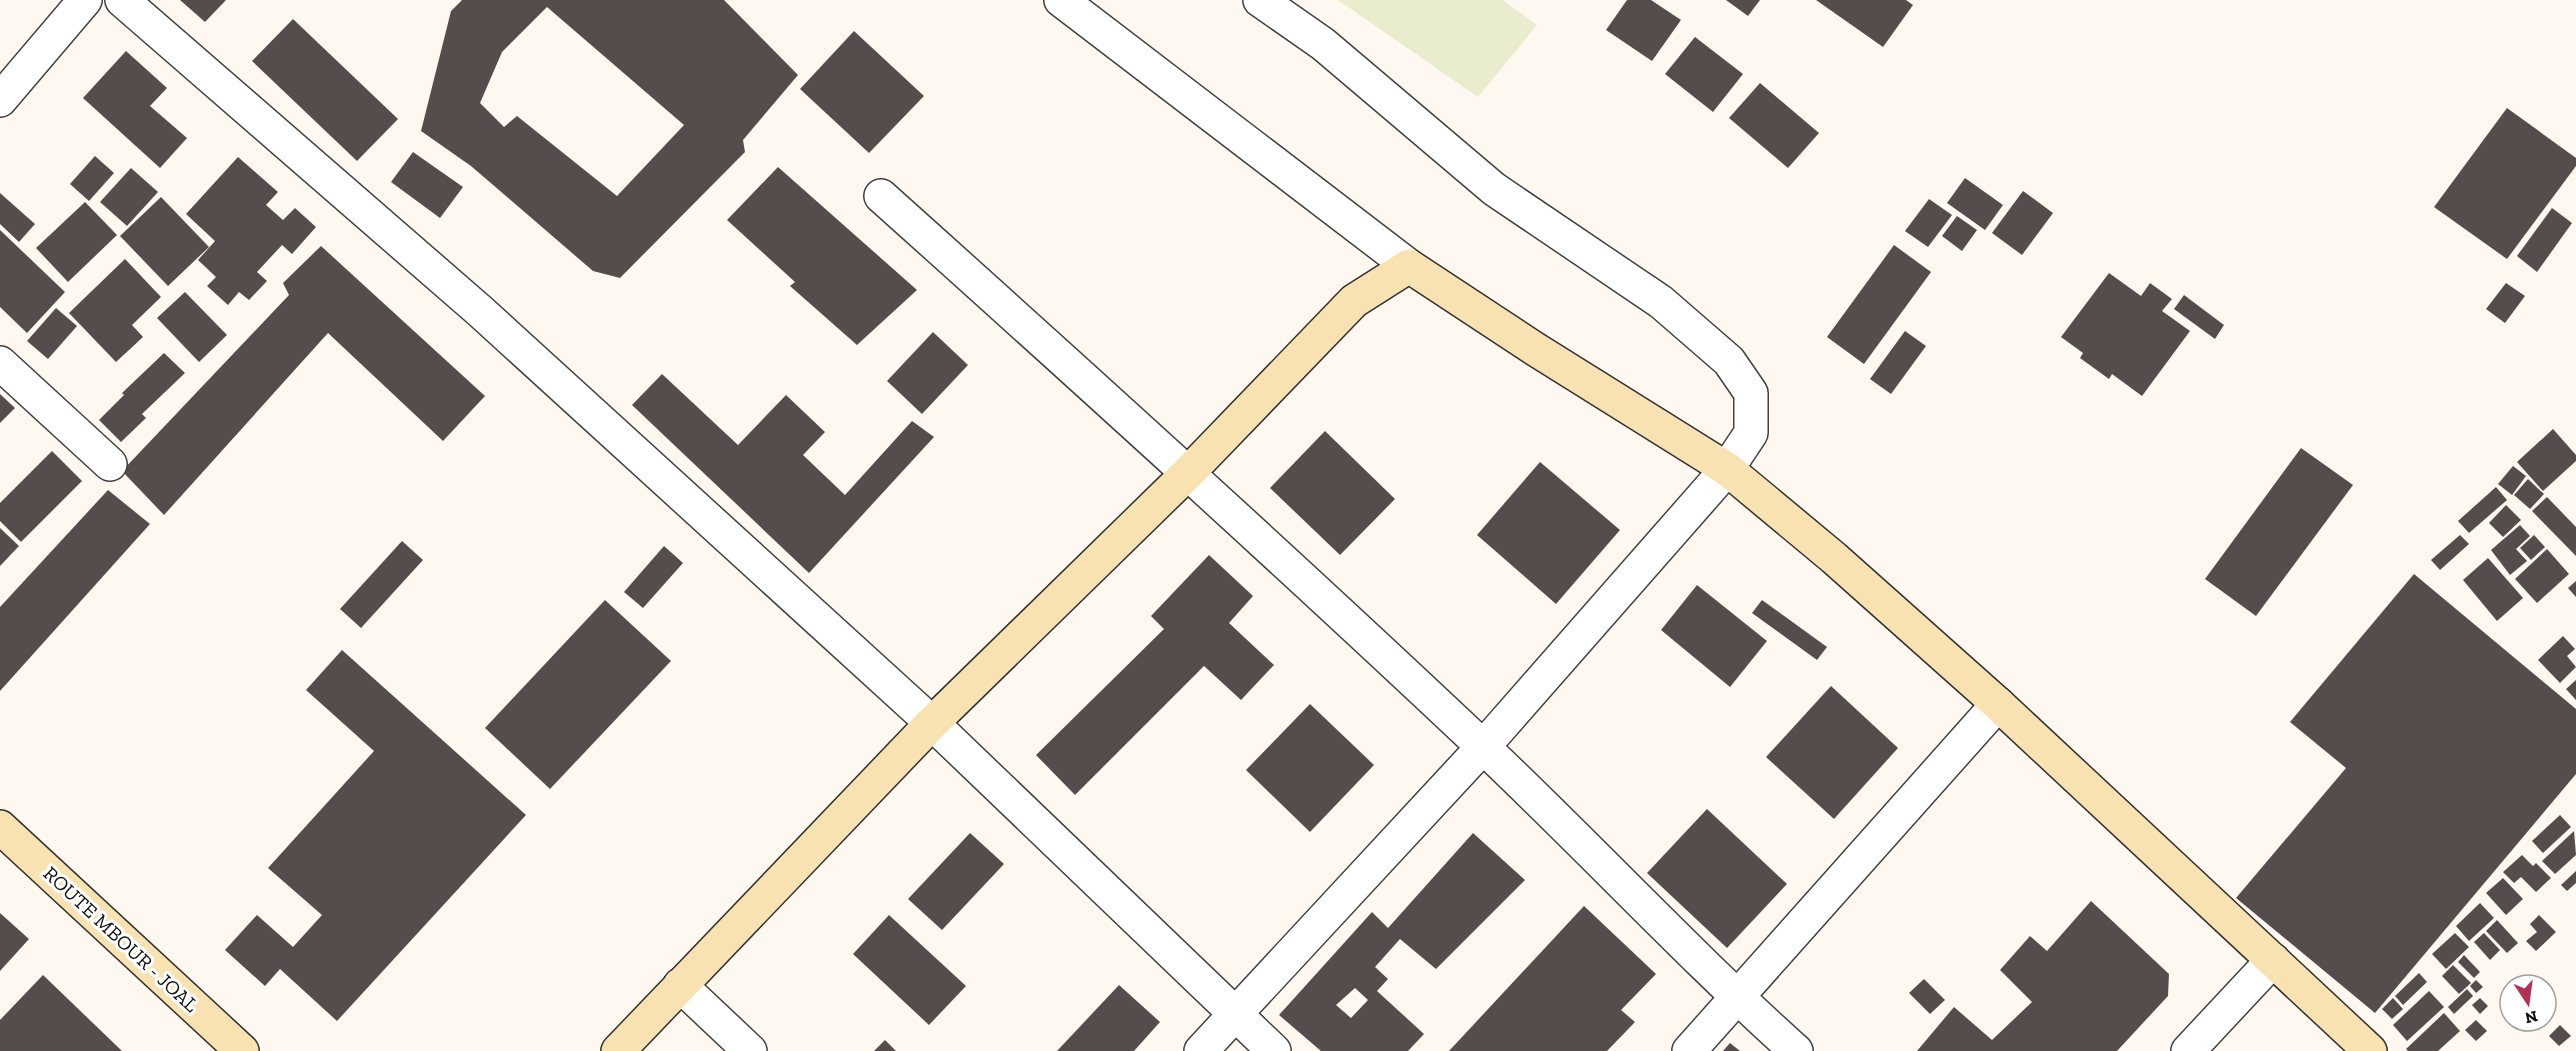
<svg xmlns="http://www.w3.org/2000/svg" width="2576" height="1051" font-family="'Zilla Slab',serif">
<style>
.pitch{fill:#e9edcd}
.building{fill:#554d4b;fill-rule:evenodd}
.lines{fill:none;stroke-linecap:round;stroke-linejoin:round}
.street-casing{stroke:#414141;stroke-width:36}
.secondary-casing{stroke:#303030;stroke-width:36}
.street{stroke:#fff;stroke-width:33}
.secondary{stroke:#f8e2b1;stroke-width:33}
.labels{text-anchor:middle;stroke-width:6;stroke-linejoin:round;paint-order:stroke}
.street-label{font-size:20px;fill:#0e0e0e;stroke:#fff}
</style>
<rect width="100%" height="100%" fill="#fef8f0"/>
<polygon class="pitch" points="1338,0 1503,0 1537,25 1478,97"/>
<g class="building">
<polygon points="180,0 226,0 205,22"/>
<path d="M 462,0 L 724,0 L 798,75 L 743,140 L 745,152 L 620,278 L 593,271 L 471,166 L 421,131 L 451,11 ZM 547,7 L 684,125 L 617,196 L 517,116 L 504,127 L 480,103 L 502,52 Z"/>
<polygon points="1627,0 1651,0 1681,20 1652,61 1606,30"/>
<polygon points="1726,0 1760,0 1748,16"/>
<polygon points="1816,0 1906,0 1913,5 1883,47"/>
<polygon points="293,19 398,119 357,161 252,61"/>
<polygon points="854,31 924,96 869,153 800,89"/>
<polygon points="1695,37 1743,74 1713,112 1665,74"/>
<polygon points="126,51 167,88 150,106 187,138 160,168 83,98"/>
<polygon points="1760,83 1819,133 1788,168 1729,118"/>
<polygon points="2507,108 2576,158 2576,166 2507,259 2434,207"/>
<polygon points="413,152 463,187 440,218 391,182"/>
<polygon points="95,156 114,173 89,201 70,184"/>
<polygon points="238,157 278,192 266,205 283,220 295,208 316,227 292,254 282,245 257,272 267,281 249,300 239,292 228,305 207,286 216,277 198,260 215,241 186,214"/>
<polygon points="778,167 917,290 857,345 790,286 795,282 727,220"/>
<polygon points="131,168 158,192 127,226 100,202"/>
<polygon points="1965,178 2003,205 1985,230 1947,203"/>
<polygon points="2023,191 2053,213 2022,255 1992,233"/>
<polygon points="0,193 35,224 19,242 0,224"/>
<polygon points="161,197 209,247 168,286 120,236"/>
<polygon points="1929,199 1952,215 1928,247 1905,231"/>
<polygon points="85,202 117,235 68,282 36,248"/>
<polygon points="2552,208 2572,223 2537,272 2517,256"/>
<polygon points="1957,216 1977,230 1962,251 1942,236"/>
<polygon points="0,230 65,292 27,333 0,307"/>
<polygon points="1894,245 1931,272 1864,364 1827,337"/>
<polygon points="321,246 485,396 443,441 328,333 164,515 122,471 289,295 283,283"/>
<polygon points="125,259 161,297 132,325 143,337 116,362 69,313"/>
<polygon points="2109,273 2141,296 2150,283 2172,299 2162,311 2190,331 2142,396 2112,374 2109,379 2080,358 2083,353 2061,337"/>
<polygon points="2506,283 2525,296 2505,323 2486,309"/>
<polygon points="185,292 227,335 199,362 157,318"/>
<polygon points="2184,295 2224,325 2215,339 2174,309"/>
<polygon points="56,308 77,326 48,359 27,341"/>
<polygon points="1905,331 1926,346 1891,394 1870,379"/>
<polygon points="933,332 968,365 922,414 887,381"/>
<polygon points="164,353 185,373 142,414 146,418 121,442 99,420 124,395 122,393"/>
<polygon points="662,374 738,445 786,395 825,432 803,455 845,495 912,421 934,437 809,573 632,405"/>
<polygon points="0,394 15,408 0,423"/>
<polygon points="2553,429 2576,455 2576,461 2543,491 2517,462"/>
<polygon points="1325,431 1395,499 1340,555 1270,488"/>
<polygon points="2301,448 2353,485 2256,616 2205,579"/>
<polygon points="52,451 82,481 21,542 0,521 0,503"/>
<polygon points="1540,462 1620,530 1556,604 1477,535"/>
<polygon points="2513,466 2526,476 2512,495 2498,484"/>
<polygon points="2528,479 2544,494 2530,509 2514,495"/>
<polygon points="2496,487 2507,500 2469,533 2458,521"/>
<polygon points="108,490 150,524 0,691 0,607"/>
<polygon points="2547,497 2576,527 2576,556 2532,511"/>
<polygon points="2506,505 2521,520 2503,537 2489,523"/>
<polygon points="2520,525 2530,536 2516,549 2527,561 2510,575 2491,550"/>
<polygon points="0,528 19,546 0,566"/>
<polygon points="2460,535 2469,544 2440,570 2431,560"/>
<polygon points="2534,535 2545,547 2531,560 2520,548"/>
<polygon points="402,541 423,560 361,628 340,609"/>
<polygon points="664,546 683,563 643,608 624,592"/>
<polygon points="2547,549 2569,574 2537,603 2515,579"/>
<polygon points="1209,555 1253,596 1229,623 1274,665 1241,700 1204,666 1075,795 1036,755 1164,629 1151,616"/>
<polygon points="2488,558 2523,598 2497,621 2463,580"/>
<polygon points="2414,574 2576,709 2576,774 2375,1013 2236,898 2346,768 2290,722"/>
<polygon points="2576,581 2576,597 2568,588"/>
<polygon points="1697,585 1767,641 1730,687 1661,630"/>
<polygon points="605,600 671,661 550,789 485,728"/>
<polygon points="1762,600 1827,647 1817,660 1752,613"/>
<polygon points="2563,636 2575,649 2567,656 2576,667 2560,683 2538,660"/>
<polygon points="342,650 526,815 337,1021 280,969 265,986 225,950 257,915 293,947 322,915 268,868 374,751 306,690"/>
<polygon points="2576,680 2576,700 2566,689"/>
<polygon points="1831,686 1898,748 1834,819 1766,757"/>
<polygon points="1310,704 1374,765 1310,832 1246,770"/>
<polygon points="1707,809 1787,884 1727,948 1647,873"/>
<polygon points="2560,815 2571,827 2543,853 2532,841"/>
<polygon points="2574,831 2576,855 2555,874 2542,861"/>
<polygon points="970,833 1004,864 942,930 908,899"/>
<path d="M 1473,833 L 1525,880 L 1436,969 L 1400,939 L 1375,967 L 1388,979 L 1377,991 L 1424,1034 L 1408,1051 L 1321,1051 L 1279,1015 L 1372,912 L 1388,928 ZM 1355,988 L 1368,1000 L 1351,1018 L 1336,1005 Z"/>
<polygon points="2522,855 2533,866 2536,863 2551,878 2536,892 2521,877 2514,883 2503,872"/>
<polygon points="2576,871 2576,883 2567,891 2561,885"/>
<polygon points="2503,878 2523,899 2506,915 2486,893"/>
<polygon points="2091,901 2169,974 2168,996 2117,1051 1917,1051 1954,1007 1992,1040 2032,1002 2000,970 2030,936 2047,951"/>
<polygon points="2480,903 2494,918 2469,941 2456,926"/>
<polygon points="1584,906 1656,974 1621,1010 1635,1022 1607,1051 1449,1051"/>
<polygon points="0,913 29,939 0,971"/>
<polygon points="889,915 966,986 929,1025 853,954"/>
<polygon points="2539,915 2556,932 2536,951 2526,941 2537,932 2530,924"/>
<polygon points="2497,920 2518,943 2507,953 2486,931"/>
<polygon points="2455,933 2469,947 2446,969 2432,954"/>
<polygon points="2484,933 2500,950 2490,960 2474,942"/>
<polygon points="2464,955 2480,972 2474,978 2458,962"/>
<polygon points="2453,965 2471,983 2459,994 2442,976"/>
<polygon points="2419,973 2427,982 2403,1005 2395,996"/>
<polygon points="43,975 122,1051 0,1051 0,1020"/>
<polygon points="1924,979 1945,1000 1930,1014 1909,993"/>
<polygon points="2476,980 2483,987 2476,993 2470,986"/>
<polygon points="1119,985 1160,1022 1134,1051 1057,1051"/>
<polygon points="2467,989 2473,996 2454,1014 2448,1007"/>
<polygon points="2429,991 2444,1007 2407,1041 2393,1025"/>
<polygon points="2393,998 2403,1009 2392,1019 2382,1009"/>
<polygon points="2480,998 2488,1006 2480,1014 2472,1005"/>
<polygon points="2444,1013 2460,1031 2438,1051 2408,1051 2406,1049"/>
<polygon points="2476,1020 2487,1031 2476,1041 2465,1030"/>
<polygon points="2560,1025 2571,1036 2559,1046 2549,1036"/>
<polygon points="885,1040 896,1051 874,1051"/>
<polygon points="1730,1043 1740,1051 1723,1051"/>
</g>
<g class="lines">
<defs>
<g id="street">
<polyline points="122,0 480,311 932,723 1274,1051"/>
<polyline points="1061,0 1409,266"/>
<polyline points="0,100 85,0"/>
<path d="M 881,196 C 1083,377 1283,558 1480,744 C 1587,845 1687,953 1796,1051"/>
<polyline points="0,363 110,464"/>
<polyline points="680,985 750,1051"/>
<polyline points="1201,1051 1483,747 1727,469 1751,433 1751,393 1729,361 1661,302 1494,189 1323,44 1260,0"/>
<polyline points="1689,1051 1998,704"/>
<polyline points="2188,1051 2273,960"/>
</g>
<g id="secondary">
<polyline points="0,827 242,1051"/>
<polyline points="618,1051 932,723 1189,472 1354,301 1409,266 1535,349 1727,469 1834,558 1998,704 2370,1051"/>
</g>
</defs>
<use href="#street" class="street-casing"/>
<use href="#secondary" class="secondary-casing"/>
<use href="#street" class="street"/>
<use href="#secondary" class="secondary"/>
</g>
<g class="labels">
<g class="street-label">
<text transform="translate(121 939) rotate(43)" y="7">ROUTE MBOUR - JOAL</text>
</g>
</g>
<g transform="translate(2528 1003) rotate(167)"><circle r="28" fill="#ffffff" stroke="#9f9f9f" stroke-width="1.5"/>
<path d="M0-4.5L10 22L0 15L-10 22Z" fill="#b13252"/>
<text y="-9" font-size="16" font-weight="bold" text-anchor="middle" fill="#0e0e0e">N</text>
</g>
</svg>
